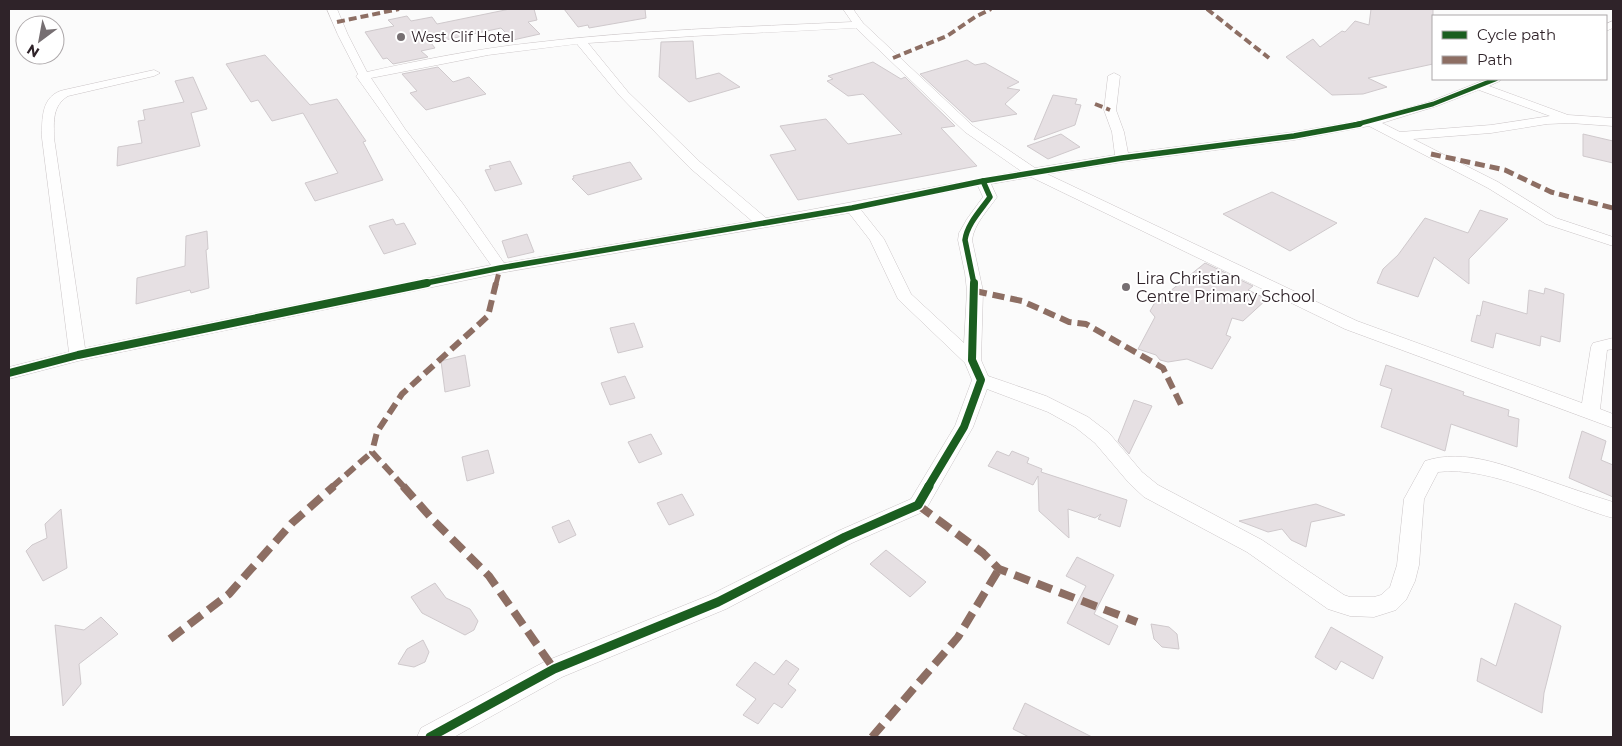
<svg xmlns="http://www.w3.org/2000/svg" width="1622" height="746" font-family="Montserrat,sans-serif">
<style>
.building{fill:#e6e0e3;stroke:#cfc9cc}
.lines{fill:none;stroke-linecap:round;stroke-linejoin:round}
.street-casing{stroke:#cbc5c7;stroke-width:1}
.street{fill:#fefefe;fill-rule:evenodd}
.quiet-far3{stroke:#8d6e63;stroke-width:4;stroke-dasharray:8 4;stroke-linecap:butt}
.quiet-far2{stroke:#8d6e63;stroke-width:5;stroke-dasharray:10 5;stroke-linecap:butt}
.quiet-far1{stroke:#8d6e63;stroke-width:6;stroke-dasharray:12 6;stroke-linecap:butt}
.quiet{stroke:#8d6e63;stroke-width:8;stroke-dasharray:16 8;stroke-linecap:butt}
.cycleway-far3-casing{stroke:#fff;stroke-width:6}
.cycleway-far2-casing{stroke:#fff;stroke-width:8}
.cycleway-far1-casing{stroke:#fff;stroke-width:11}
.cycleway-casing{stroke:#fff;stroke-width:12}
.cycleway-far3{stroke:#1b5e20;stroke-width:4.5}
.cycleway-far2{stroke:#1b5e20;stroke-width:5.5}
.cycleway-far1{stroke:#1b5e20;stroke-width:8}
.cycleway{stroke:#1b5e20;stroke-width:9}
.poi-dot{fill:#766f72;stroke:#fff;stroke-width:2}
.labels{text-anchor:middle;stroke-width:4;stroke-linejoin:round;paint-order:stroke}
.far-poi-label{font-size:14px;fill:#2f2329;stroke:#fff;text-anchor:start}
.poi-label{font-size:16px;fill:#2f2329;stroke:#fff;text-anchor:start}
</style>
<rect width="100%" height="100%" fill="#fbfbfb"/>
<g class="building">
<polygon points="510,9 534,9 537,20 528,22 540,34 513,40 501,28 431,43 435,48 421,51 428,57 393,64 387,58 383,59 365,32 394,26 388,20 407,16 411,21 432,17 437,24"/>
<polygon points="564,9 645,9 646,18 589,28 588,25 578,27"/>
<polygon points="1371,9 1433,9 1433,64 1368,78 1387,87 1363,94 1332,95 1286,57 1313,39 1320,47 1342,31 1345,32 1355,21 1369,25"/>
<polygon points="693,41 696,79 719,73 740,87 689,102 659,77 661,42"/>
<polygon points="265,55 310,105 337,99 366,141 363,142 383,180 315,201 305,183 338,173 303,113 272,121 258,100 251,102 226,64"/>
<polygon points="967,60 975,65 985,63 1019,82 1007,88 1020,90 1005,104 1017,114 972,122 920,74"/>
<polygon points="873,62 901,79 905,77 955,126 941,128 977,166 798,200 770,155 796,150 780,126 826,119 848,144 902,134 863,94 848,96 827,81 833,79 828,76"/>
<polygon points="438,67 453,82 469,77 486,94 426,110 410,93 417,91 402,74"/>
<polygon points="193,77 207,109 191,113 200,146 117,166 118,147 142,143 138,121 145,120 143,110 184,102 175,81"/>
<polygon points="1053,95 1077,99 1075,104 1081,105 1075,125 1034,140"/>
<polygon points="1061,134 1080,147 1048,159 1027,146"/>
<polygon points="1583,134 1613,141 1613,163 1583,156"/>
<polygon points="510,161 522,184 495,191 485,170 491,169 489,166"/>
<polygon points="630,162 642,179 588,195 572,179 574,178 573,176"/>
<polygon points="1272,192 1337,223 1290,251 1223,214"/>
<polygon points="1480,210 1508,219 1469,259 1469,284 1434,257 1418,297 1377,283 1383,269 1398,255 1425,218 1468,233"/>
<polygon points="393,219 396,225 404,223 416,244 384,254 369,226"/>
<polygon points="207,231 208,249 206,250 209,288 191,293 190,290 136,304 137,278 185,266 186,236"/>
<polygon points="527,234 534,252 508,258 502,241"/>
<polygon points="1205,263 1253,286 1248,290 1267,299 1243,321 1232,318 1226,335 1231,337 1212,369 1187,359 1168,362 1160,360 1156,355 1138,349 1155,317 1150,311 1154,304"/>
<polygon points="1545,288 1564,294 1560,342 1541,336 1540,346 1496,333 1493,348 1471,341 1477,315 1480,316 1483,301 1527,314 1529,290 1544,294"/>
<polygon points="634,323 643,347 618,353 610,328"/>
<polygon points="465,355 470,386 445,392 441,361"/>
<polygon points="1386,365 1464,392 1463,395 1509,410 1508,416 1519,419 1517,447 1451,424 1445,451 1381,427 1392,389 1380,385"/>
<polygon points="625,376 635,398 610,405 601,383"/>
<polygon points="1134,400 1152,406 1129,454 1118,441"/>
<polygon points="1582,431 1606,441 1601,460 1613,465 1613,497 1569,478"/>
<polygon points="651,434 662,454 639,463 628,442"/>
<polygon points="488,450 494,473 467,481 462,457"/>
<polygon points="997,451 1009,456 1012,451 1029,458 1027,463 1042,469 1041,472 1127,500 1120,527 1098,519 1101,514 1095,518 1068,509 1069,538 1039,511 1038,476 1033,485 988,466"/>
<polygon points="682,494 694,515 669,525 657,503"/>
<polygon points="1316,504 1345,515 1311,522 1306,547 1291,540 1282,529 1268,532 1239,521"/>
<polygon points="61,509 67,568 43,581 26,551 32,545 47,538 45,524"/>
<polygon points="569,520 576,535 559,543 552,527"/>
<polygon points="886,550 926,582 910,597 870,564"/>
<polygon points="1077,557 1114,575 1094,614 1118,626 1109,645 1067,623 1086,586 1066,576"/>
<polygon points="435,583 446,598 470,609 478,621 474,630 465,635 422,613 411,597"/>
<polygon points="1515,603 1561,626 1544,693 1542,713 1477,681 1481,658 1496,666"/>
<polygon points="101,617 118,634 79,664 81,684 63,706 55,625 84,630"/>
<polygon points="1151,624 1169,627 1177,634 1179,649 1162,647 1154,639"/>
<polygon points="1331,627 1383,657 1373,679 1341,661 1336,670 1315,657"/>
<polygon points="423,640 429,652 425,662 414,667 398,664 407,649"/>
<polygon points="786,660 799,669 788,684 796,690 782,708 774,703 758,724 743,715 756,699 736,685 755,662 774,675"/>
<polygon points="1025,703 1092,737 1029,737 1013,729"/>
</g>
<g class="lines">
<defs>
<g id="street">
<path d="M 327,9 L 337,9 L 348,35 L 367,72 C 421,60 476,49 531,43 C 638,30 745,27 852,22 L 843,9 L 853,9 L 863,23 L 973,126 L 1035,168 L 1115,155 L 1112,132 L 1104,110 L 1108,76 L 1114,73 L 1120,76 L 1116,110 L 1124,132 L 1128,153 L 1294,132 L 1369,119 L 1429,102 L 1487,79 L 1501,79 L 1500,81 L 1489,86 L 1568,115 L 1613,118 L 1613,126 L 1570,123 L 1547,124 L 1491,133 L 1413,139 L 1498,182 L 1556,218 L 1613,237 L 1613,246 L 1546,224 L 1488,188 L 1369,126 L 1294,140 L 1122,162 L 1047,174 L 1357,321 L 1582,403 L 1591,347 L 1593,343 L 1613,338 L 1613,349 L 1607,350 L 1600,409 L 1613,414 L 1613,428 L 1345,329 L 1031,177 L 991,184 L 997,197 C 988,210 974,224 972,240 L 983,291 L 981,360 L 988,376 L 1046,396 L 1088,417 L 1109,433 L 1142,472 L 1158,485 L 1262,540 L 1344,595 L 1350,597 L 1374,597 L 1381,595 L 1390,587 L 1397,565 L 1404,499 L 1425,461 C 1465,448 1506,466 1544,479 C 1567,487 1590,495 1613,502 L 1613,518 C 1562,504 1490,465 1438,472 L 1424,499 L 1419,565 L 1415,581 L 1406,600 L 1396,610 L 1374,617 L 1350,616 L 1328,609 L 1247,552 L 1144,497 L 1129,483 L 1095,443 L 1075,427 L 1048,412 L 987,389 L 973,427 L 925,511 L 852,543 L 726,609 L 562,677 L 454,737 L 417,737 L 421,728 L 546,661 L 710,595 L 838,531 L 911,499 L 955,426 L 972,380 L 965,363 L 898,299 L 870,240 L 849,213 L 500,273 L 78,361 L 9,379 L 9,367 L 69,352 L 42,138 C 42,119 41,95 64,90 L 154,70 L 160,73 L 154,76 L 68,96 C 52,106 54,121 54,138 L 85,348 L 491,265 L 356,76 L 358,74 L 338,35 ZM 856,28 L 965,132 L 1021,171 L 766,218 L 700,162 L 628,92 L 588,43 L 694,36 ZM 577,44 L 620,96 L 690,168 L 752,221 L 504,263 L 463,204 L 405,129 L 371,78 L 488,55 ZM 1479,90 L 1550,116 L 1491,125 L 1400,132 L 1382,123 L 1437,106 ZM 978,186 L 983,197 L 967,219 L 959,233 L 958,240 L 965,273 L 967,291 L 964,343 L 911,294 L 884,239 L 861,210 Z"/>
<polygon points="1613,21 1613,28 1606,31 1606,24"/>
</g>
</defs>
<use href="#street" class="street-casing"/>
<use href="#street" class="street"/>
<g class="quiet-far3">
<polyline points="1207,9 1269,58"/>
<polyline points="337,22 399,9"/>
<polyline points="893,58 947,36 975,17 991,9"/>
<polyline points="1095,104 1110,110"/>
</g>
<g class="quiet-far2">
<polyline points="1431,154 1505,170 1551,192 1613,208"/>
<polyline points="496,284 500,268"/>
</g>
<g class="quiet-far1">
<polyline points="975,291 1022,301 1069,322 1086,324 1163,368 1182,407"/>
<polyline points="332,487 372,452"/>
<polyline points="404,487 372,452 377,432 402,394 488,316 496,283"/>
</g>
<g class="quiet">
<polyline points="403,486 434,521 489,576 554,669"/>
<polyline points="918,505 983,553 999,569 1137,622"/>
<polyline points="170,639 229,594 292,523 334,486"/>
<polyline points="872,737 958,637 999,569"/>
</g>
<defs>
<polyline id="cycleway-far3" points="1354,125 1433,104 1496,79"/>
<g id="cycleway-far2">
<polyline points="421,284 500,268 852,208 983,181 1122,158 1294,136 1360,124"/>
<path d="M 974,284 L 965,240 C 967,224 981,210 990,197 L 983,181"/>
</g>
<g id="cycleway-far1">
<polyline points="9,373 78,355 427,283"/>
<polyline points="928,487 964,427 981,380 972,360 974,283"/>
</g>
<polyline id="cycleway" points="430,737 554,669 718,602 845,537 918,505 929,486"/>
</defs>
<use href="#cycleway-far3" class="cycleway-far3-casing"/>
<use href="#cycleway-far2" class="cycleway-far2-casing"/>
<use href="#cycleway-far1" class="cycleway-far1-casing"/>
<use href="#cycleway" class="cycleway-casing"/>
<use href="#cycleway-far3" class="cycleway-far3"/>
<use href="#cycleway-far2" class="cycleway-far2"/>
<use href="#cycleway-far1" class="cycleway-far1"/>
<use href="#cycleway" class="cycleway"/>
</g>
<g class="poi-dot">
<circle cx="401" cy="37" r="5"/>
<circle cx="1126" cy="287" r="5"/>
</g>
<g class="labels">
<g class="far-poi-label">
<text x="411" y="42">West Clif Hotel</text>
</g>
<g class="poi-label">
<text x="1136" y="284">Lira Christian<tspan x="1136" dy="18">Centre Primary School</tspan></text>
</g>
</g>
<rect width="1622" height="746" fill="none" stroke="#2f2329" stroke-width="20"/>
<rect x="1432" y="15" width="175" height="65" fill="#ffffff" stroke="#aca7a9"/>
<rect x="1442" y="31" width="25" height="8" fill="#1b5e20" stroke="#aca7a9"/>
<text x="1477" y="40" font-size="15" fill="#2f2329">Cycle path</text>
<rect x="1442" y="56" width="25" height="8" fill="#8d6e63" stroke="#aca7a9"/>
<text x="1477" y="65" font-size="15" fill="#2f2329">Path</text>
<g transform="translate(40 40) rotate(212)"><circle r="24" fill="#ffffff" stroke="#aca7a9"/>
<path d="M0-4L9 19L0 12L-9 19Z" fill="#766f72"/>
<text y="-8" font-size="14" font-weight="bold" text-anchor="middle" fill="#2f2329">N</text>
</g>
</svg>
